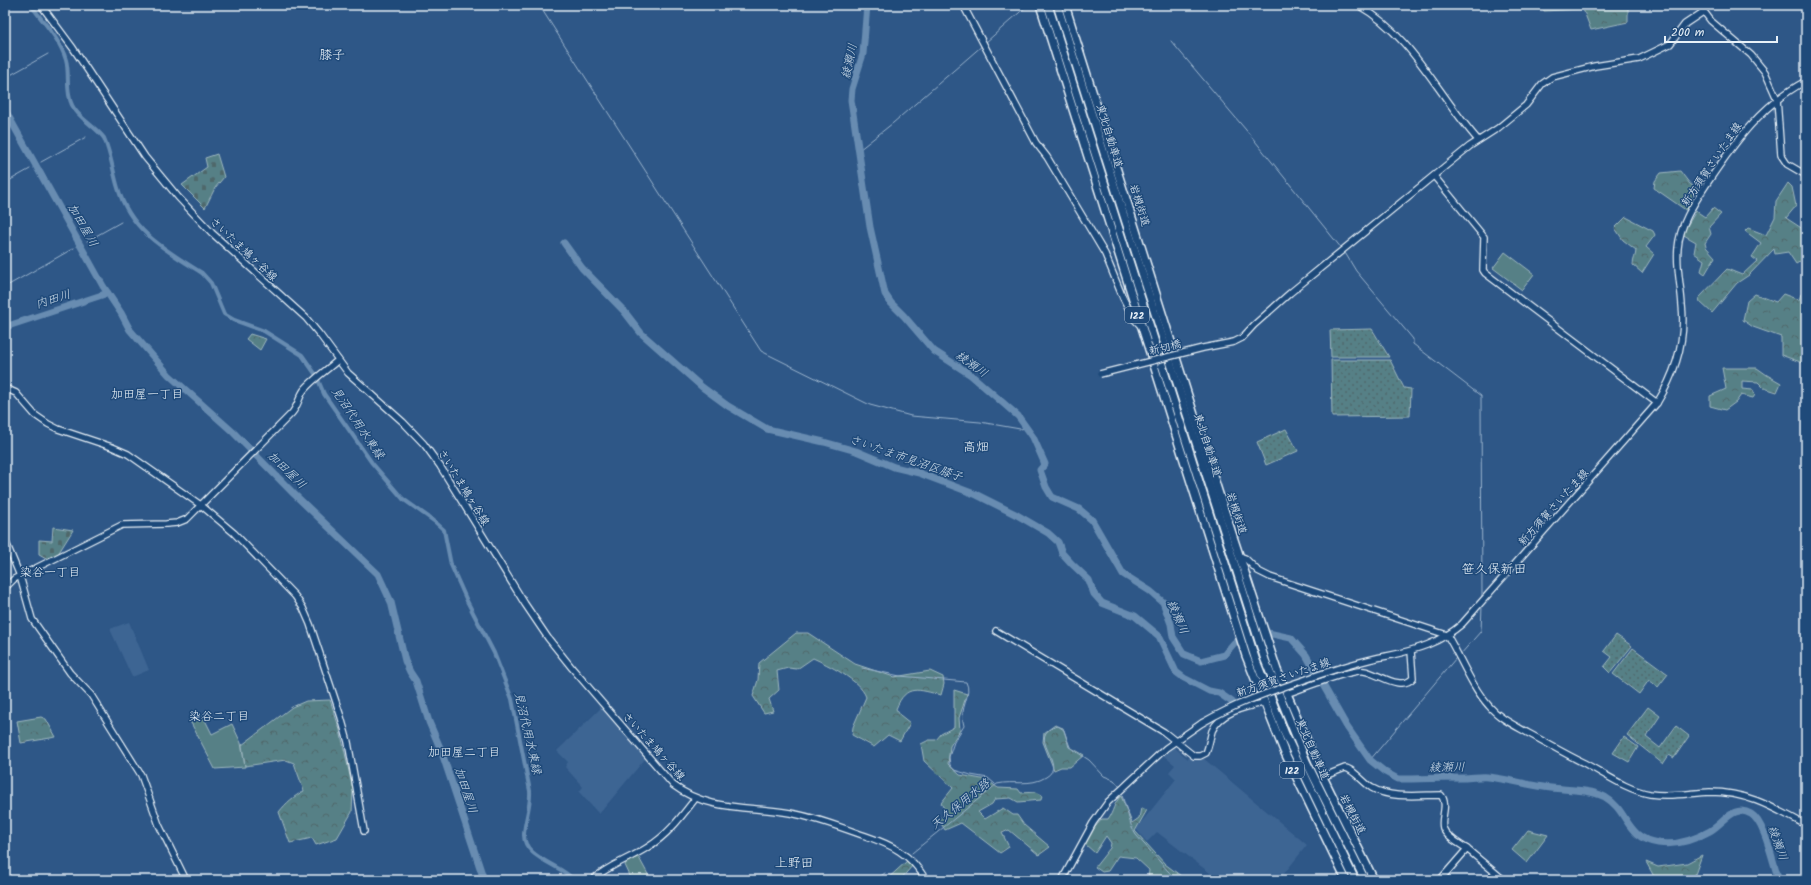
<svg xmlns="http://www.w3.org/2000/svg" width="1811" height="885" font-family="Kalam,'Klee One',sans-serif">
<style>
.built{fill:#3e6593}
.grass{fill:url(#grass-dots);stroke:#9fb8bf}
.forest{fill:url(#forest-crowns);stroke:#9fb8bf}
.cemetery{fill:url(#cemetery-stones);stroke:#9fb8bf}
.garden{fill:#568086;stroke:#9fb8bf}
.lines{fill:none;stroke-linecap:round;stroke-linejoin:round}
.stream{stroke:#9bb4cd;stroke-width:1}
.canal{stroke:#678cb1;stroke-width:4}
.river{stroke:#678cb1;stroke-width:7}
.secondary-casing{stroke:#e8f1f8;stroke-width:8}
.highway-casing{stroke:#e8f1f8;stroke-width:10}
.secondary{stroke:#1f4a7a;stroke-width:5.5}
.highway{stroke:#1f4a7a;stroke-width:7}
.secondary-bridge-casing{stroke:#e8f1f8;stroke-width:8;stroke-linecap:butt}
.secondary-bridge{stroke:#1f4a7a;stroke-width:5.5}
.labels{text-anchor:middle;stroke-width:3;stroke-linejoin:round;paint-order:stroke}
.shield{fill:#1f4a7a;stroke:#acbfd2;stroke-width:1}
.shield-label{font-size:10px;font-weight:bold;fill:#e8f1f8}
.street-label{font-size:11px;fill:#e8f1f8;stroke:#1f4a7a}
.water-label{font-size:12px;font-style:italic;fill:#ceddea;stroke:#1f4a7a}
.neighbourhood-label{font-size:12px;fill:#e8f1f8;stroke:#1f4a7a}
.quarter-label{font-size:13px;fill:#e8f1f8;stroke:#1f4a7a}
</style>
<defs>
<pattern id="grass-dots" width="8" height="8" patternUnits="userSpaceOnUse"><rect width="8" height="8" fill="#568086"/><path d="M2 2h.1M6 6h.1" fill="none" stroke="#4f676b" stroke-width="1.8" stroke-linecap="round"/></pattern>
<pattern id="forest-crowns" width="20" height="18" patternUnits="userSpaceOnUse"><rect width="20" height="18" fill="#568086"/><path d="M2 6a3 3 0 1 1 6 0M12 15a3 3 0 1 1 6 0" fill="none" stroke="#4f676b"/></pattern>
<pattern id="cemetery-stones" width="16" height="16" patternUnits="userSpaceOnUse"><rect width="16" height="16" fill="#568086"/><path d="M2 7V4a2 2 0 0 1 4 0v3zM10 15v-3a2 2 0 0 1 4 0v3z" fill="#4f676b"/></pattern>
</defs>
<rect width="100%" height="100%" fill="#2e5787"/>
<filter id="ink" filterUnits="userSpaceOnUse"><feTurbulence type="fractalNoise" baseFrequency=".025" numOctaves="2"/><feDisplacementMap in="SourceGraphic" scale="8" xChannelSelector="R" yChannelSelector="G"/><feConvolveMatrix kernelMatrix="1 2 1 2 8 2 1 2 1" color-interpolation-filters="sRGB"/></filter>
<g filter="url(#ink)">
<g class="built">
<polygon points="129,622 149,670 132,677 110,629"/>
<polygon points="602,707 645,759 599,814 579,792 583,787 565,767 568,762 557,751"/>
<polygon points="1174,747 1188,759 1189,757 1194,759 1203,758 1307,845 1279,880 1219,880 1157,832 1147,842 1136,829 1176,779 1169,772 1175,765 1164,756"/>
</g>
<g class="grass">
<polygon points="1372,329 1389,357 1331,357 1330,330"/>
<polygon points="1331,360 1390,360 1404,388 1411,389 1410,416 1332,417"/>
<polygon points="1286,429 1298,451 1266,465 1257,442"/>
<polygon points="1616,635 1632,646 1610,673 1604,667 1612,657 1604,651"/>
<polygon points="1633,648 1668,674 1658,687 1649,680 1639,694 1613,674"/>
<polygon points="1648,707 1660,716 1646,737 1660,748 1676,726 1689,736 1674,758 1669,755 1663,764 1627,735"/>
<polygon points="1624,737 1638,747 1629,762 1613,753"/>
</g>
<g class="forest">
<polygon points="1542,5 1628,5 1628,22 1591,30 1583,9 1544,11"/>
<polygon points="1680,171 1690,184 1701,191 1687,211 1654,188 1655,181 1661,173"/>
<polygon points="1788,183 1792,187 1796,206 1786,218 1806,231 1806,258 1796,264 1788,252 1775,254 1774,249 1749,275 1737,283 1712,313 1700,302 1699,298 1727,269 1742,275 1757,261 1752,257 1761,243 1745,231 1748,228 1766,235 1775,217 1776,201"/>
<polygon points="1713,208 1721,214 1709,227 1711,234 1705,243 1706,247 1715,257 1705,274 1701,271 1704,260 1694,253 1696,242 1682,234 1696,211 1705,217"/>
<path d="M 1626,217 L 1653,231 L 1655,235 L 1646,247 L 1654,254 L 1642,273 L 1633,265 C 1633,259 1636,256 1636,250 L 1623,240 L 1615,228 Z"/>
<polygon points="1755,294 1776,302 1783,294 1799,300 1801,294 1806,296 1806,364 1781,355 1781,337 1753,327 1743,320 1747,301"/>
<polygon points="250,334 266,339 260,350 246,339"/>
<polygon points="1722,368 1757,368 1767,375 1781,383 1777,392 1764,388 1758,382 1742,381 1742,389 1753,390 1755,395 1753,398 1741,395 1736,402 1725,410 1710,406 1710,396 1726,389"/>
<path d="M 796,633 L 808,633 L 855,664 L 894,677 L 930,671 L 943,677 L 944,684 L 941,695 C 919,690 906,683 896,709 L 900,715 L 910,723 L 900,741 L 888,735 L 874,747 L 852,735 L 853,727 L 866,697 C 860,680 828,665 813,658 L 797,669 L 788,668 L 777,671 L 779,690 L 769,699 L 773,711 L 764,713 L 753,696 L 758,680 L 759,663 Z"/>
<polygon points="954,690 967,694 959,718 960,730 950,746 948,764 960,775 987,780 998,788 1018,789 1021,793 1036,792 1042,795 1041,800 1018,802 1011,798 995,799 992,804 978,812 985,819 1003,808 1013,815 1017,815 1024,825 1050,847 1039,855 1009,830 1002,833 1009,847 1000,853 961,823 945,830 939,820 946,812 941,803 953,788 924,761 921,744 929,740 936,740 941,734 954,727"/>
<path d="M 330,700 L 340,730 L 353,790 L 352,812 L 337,838 L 316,845 L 312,838 L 290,843 L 279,812 C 286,803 294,796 304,791 L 294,763 L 286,760 L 245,766 L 242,745 L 292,707 L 306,701 Z"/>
<polygon points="41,717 46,719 56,737 21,743 17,721"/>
<polygon points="1055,725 1063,728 1070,747 1084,755 1070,767 1061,767 1054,770 1043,742 1044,733"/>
<path d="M 1121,796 L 1132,823 L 1139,818 L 1141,808 L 1147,810 L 1135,831 L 1165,864 L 1181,876 L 1180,880 L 1148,880 L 1149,870 L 1136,858 L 1118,856 L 1108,871 L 1102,872 L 1095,867 L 1110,848 L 1111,843 L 1106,836 L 1095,853 L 1085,844 L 1088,835 L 1102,819 L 1108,819 C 1114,811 1113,804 1121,796 Z"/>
<polygon points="1528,830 1548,835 1527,863 1512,850"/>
<polygon points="1702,855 1693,880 1656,880 1646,862 1658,867 1687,863"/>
<polygon points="907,861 913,865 900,880 886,880"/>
</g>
<g class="cemetery">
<polygon points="217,154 224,177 215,188 205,208 182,185 207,167 205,158"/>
<polygon points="53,527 73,530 58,554 48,559 39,554 39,540 52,541"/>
</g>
<g class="garden">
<polygon points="1505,252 1534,274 1522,290 1493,268"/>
<polygon points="203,716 212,734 232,724 241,743 245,767 215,769 190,721"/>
<polygon points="638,856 651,880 632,880 625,865 626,863"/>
</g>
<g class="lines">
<g class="stream">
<polyline points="539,5 761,351 870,405 911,416 980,422 1020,429 1027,428"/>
<polyline points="1171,41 1251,136 1342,249"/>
<polyline points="985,43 1028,5"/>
<polyline points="5,78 48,54"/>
<polyline points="859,150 893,123 983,45"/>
<polyline points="41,162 86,137"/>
<polyline points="33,167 38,164"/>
<polyline points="5,183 30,169"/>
<polyline points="87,241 121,222"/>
<polyline points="77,246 82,244"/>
<polyline points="1344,251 1356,271 1413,339 1413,344 1481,396 1482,599"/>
<polyline points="5,287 74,248"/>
<polyline points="1460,655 1481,631 1482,606"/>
<path d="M 862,668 L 900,676 L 966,682 C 973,695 958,708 964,726 L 954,742 L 949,757 L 950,765 L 954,770 L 971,775 L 988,778 L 995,784"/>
<polyline points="1370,760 1456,658"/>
<polyline points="1121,792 1132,828 1136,835 1176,880"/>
<path d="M 912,853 L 997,784 C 1014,780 1030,787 1046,777 C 1069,764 1023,735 1058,726 L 1064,730 L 1069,747 L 1089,760 L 1104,776 L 1114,780 L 1120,787"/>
<polyline points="875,880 885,873"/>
</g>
<path class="canal" d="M 31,5 C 43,22 60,39 66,60 C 70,74 65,91 72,105 C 78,118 95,126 104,138 C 111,154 113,172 118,188 C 130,231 167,251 202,273 L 211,283 L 224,314 L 234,320 L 264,331 L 302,355 L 316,375 L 324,394 L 372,463 L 403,499 L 434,521 L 444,530 L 451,565 L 467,601 L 494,653 L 512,699 L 530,791 C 531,806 525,819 524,834 C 523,858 560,864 574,880"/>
<g class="river">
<path d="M 867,5 L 863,54 L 852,89 L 851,100 L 870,227 L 885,294 L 891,303 L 904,316 L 934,351 L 971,375 L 1018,416 L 1033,437 L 1045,464 L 1040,470 L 1046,487 L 1052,497 L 1079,509 L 1092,520 L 1123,574 L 1150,591 L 1163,602 L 1171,624 L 1173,637 L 1184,654 L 1201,661 L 1224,655 L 1234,643 L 1245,635 L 1268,633 L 1291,638 L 1306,655 L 1347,727 L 1370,760 L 1385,772 L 1398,779 C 1420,779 1442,778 1464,778 C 1472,778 1481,776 1488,777 C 1510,779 1530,786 1551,788 C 1568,790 1590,789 1605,797 C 1629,811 1625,838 1658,843 C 1676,846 1694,840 1710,831 C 1723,824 1734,803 1751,814 C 1765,822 1773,864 1779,880"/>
<polyline points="5,110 103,286 121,313 130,330 169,375 233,432 294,494 378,574 391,602 405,661 410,672 416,681 429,722 441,750 484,880"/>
<polyline points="564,243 582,268 624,311 641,333 702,387 728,406 767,429 824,442 856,451 894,467 919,473 977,495 1017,515 1048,533 1058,542 1062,553 1072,564 1089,580 1094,594 1102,603 1135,616 1159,636 1176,672 1184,678 1209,691 1219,693 1232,702"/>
<polyline points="5,327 108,293"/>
</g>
<defs>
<g id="secondary">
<path d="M 41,5 L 73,48 L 145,157 L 178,197 L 212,233 L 306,318 L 320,335 L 348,373 L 403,422 L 424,444 L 440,466 L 525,604 L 548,638 L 572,668 L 673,785 C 707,811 750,806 790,813 C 813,817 835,825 857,833 C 871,838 886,842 899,851 C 910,858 919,868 926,880"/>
<polyline points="963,5 1036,143 1047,157 1105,254 1123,298 1134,319 1141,326"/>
<path d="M 1358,5 C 1412,35 1438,95 1478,140"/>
<polyline points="1699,5 1711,21 1751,55 1765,72 1777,99 1781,155 1787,164 1806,175"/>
<polyline points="1434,176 1484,237 1483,270 1485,273 1657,403"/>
<polyline points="1234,342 1242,338 1254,325 1290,293 1470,146 1498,128 1526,105 1542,84 1552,77 1595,66 1639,59 1670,44 1685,24 1703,12"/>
<polyline points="5,388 16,393 35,415 48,424 58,429 112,447 128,454 202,506 234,533 295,596 303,608 310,624 341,717 348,742 364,831"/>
<polyline points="5,540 20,576 32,619 70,673 91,695 141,775 159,825 186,880"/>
<path d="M 1239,556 L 1245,558 L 1258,571 L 1270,577 L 1447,635 C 1461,658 1471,686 1489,706 C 1499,718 1514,725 1528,733 C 1547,743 1565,754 1584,763 C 1605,774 1627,790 1650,794 C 1671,797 1690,793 1710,792 C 1748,792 1774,808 1806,825"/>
<path d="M 5,588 L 14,579 L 122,525 L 166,524 L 177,523 L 187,519 L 292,413 C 298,406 299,397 304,390 C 313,379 327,370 338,360"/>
<path d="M 996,631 L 1164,732 L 1194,756 L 1200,756 L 1206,753 C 1209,746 1210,738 1212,731 C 1220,712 1245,707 1264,703"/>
<path d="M 1387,656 C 1416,650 1440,643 1462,624 L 1657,403 C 1675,374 1686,340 1682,305 C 1681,286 1676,267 1678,248 C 1680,223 1695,202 1708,182 C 1735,142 1762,104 1806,81"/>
<path d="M 1286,694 C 1301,689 1351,669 1364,671 C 1378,673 1401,692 1413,678 L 1411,651"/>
<path d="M 1322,777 L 1345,768 C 1352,768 1365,784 1372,788 C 1391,799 1420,795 1441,795 C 1449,805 1440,818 1443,828 C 1446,837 1460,844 1467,849"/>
<path d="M 592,880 C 608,865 630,859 648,847 C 668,835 681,817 695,799"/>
<polyline points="1062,880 1093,823 1108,802 1166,748 1202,723"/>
<polyline points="1440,880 1467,849 1504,880"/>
</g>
<g id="highway">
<polyline points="1040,5 1246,656 1284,751 1346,880"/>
<polyline points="1048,5 1255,658 1285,734 1355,880"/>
<polyline points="1057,5 1265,660 1306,761 1365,880"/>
<polyline points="1065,5 1218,491 1277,670 1319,769 1374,880"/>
</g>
</defs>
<use href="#secondary" class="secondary-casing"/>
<use href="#highway" class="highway-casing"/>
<use href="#secondary" class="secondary"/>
<use href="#highway" class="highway"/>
<defs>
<g id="secondary-bridge">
<polyline points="1100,374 1203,348 1234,342"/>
<path d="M 1202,723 C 1235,704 1268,692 1304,680 C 1332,670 1359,661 1387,656"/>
</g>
</defs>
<use href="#secondary-bridge" class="secondary-bridge-casing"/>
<use href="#secondary-bridge" class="secondary-bridge"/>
</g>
</g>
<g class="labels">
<g class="shield">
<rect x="1125" y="307" width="24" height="16" rx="3"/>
<rect x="1280" y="762" width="24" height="16" rx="3"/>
</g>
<g class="shield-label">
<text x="1137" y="319">122</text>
<text x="1292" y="774">122</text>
</g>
<g class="street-label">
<text transform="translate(1110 136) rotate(73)" y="4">東北自動車道</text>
<text transform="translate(1711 164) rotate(-56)" y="4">新方須賀さいたま線</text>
<text transform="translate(1140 205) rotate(73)" y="4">岩槻街道</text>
<text transform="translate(244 249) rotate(43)" y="4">さいたま鳩ヶ谷線</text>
<text transform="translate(1165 347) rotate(-14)" y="4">新切橋</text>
<text transform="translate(1208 445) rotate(72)" y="4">東北自動車道</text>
<text transform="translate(464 487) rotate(58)" y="4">さいたま鳩ヶ谷線</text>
<text transform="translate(1553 507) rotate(-48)" y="4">新方須賀さいたま線</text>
<text transform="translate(1237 513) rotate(72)" y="4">岩槻街道</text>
<text transform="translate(1283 677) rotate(-19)" y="4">新方須賀さいたま線</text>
<text transform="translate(654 746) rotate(48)" y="4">さいたま鳩ヶ谷線</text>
<text transform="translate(1313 749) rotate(66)" y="4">東北自動車道</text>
<text transform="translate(1353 814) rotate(63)" y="4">岩槻街道</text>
</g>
<g class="water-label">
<text transform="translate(849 61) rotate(-78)" y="4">綾瀬川</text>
<text transform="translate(83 225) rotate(60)" y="4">加田屋川</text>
<text transform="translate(53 299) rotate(-18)" y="4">内田川</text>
<text transform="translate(972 364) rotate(36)" y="4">綾瀬川</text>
<text transform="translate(358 423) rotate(56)" y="4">見沼代用水東縁</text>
<text transform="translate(906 458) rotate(19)" y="4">さいたま市見沼区膝子</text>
<text transform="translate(287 470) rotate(44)" y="4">加田屋川</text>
<text transform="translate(1178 617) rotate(67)" y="4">綾瀬川</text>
<text transform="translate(528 733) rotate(77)" y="4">見沼代用水東縁</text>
<text transform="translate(1447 767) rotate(-1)" y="4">綾瀬川</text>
<text transform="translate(466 790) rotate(72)" y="4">加田屋川</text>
<text transform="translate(960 804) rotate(-39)" y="4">天久保用水路</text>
<text transform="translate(1778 843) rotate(71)" y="4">綾瀬川</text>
</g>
<g class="neighbourhood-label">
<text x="147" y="398">加田屋一丁目</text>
<text x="50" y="576">染谷一丁目</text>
<text x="219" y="720">染谷二丁目</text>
<text x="464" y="756">加田屋二丁目</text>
</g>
<g class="quarter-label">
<text x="332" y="59">膝子</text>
<text x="976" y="451">高畑</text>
<text x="1494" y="573">笹久保新田</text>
<text x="794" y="867">上野田</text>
</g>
</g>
<rect width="1811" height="885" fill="none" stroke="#1f4a7a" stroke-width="20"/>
<rect x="10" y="10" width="1791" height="865" fill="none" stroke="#e8f1f8" stroke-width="1.5" filter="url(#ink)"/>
<path d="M1665 36v6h112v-6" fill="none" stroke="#e8f1f8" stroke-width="2"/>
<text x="1671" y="36" font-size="12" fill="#e8f1f8" stroke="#1f4a7a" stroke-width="3" paint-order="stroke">200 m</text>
</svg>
